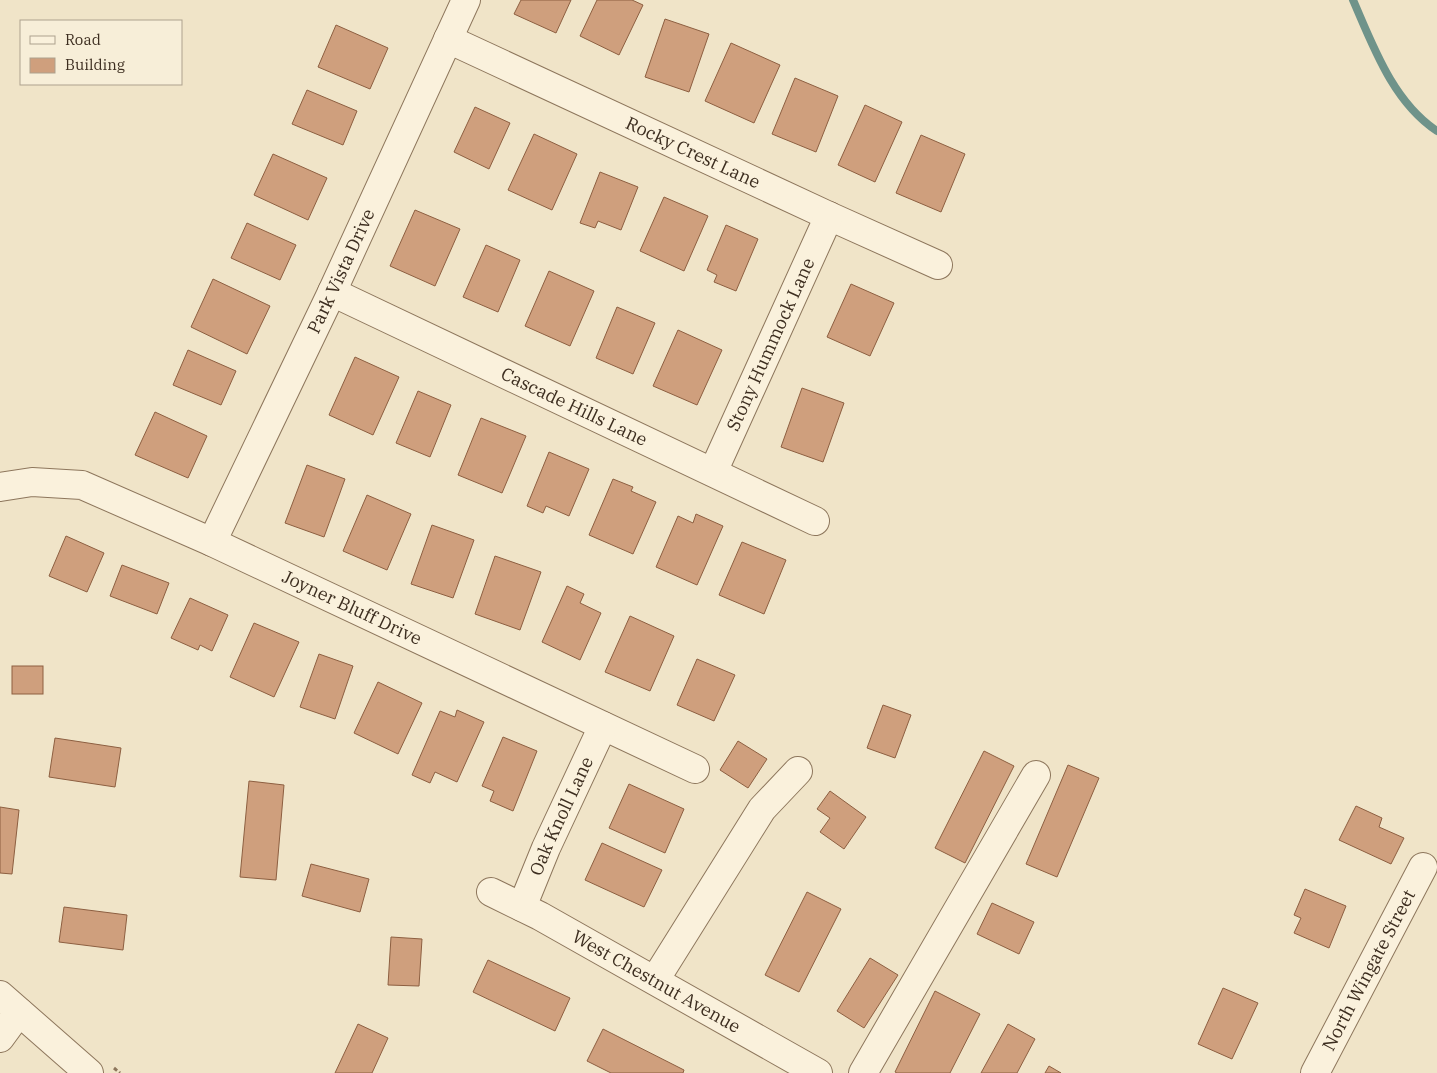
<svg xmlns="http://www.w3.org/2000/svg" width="1437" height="1073" font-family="'IBM Plex Serif',serif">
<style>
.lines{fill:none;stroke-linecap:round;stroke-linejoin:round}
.stream{stroke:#6f938a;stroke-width:8}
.building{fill:#cf9f7d;stroke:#8d5f41}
.minor-casing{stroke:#8d765c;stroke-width:30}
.path{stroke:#8d765c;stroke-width:3;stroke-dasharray:4 2.5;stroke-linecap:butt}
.minor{stroke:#faf1dc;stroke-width:28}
.labels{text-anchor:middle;stroke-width:4;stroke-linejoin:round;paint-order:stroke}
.street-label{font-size:18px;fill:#3d2e20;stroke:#f7eed8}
</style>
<rect width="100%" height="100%" fill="#f0e4c8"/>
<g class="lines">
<path class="stream" d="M 1353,0 C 1373,46 1393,102 1437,131"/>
</g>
<g class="building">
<polygon points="521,0 571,0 556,33 514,14"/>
<polygon points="597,0 632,0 643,5 619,55 580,36"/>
<polygon points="665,19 709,34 689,92 645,77"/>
<polygon points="336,25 388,48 370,89 318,67"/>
<polygon points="731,43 780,65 754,123 705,101"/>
<polygon points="795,78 838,96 816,152 772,134"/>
<polygon points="307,90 357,111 343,145 292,124"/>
<polygon points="865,105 902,122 875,182 838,165"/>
<polygon points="475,107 510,123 489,169 454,152"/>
<polygon points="534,134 577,154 552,210 508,190"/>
<polygon points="921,135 965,154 941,212 896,193"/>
<polygon points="273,154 327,178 308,220 254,195"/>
<polygon points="600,172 638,187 621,230 598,221 595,228 580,223"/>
<polygon points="664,197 708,216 684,271 640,251"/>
<polygon points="415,210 460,229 435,286 390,266"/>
<polygon points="247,223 296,245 280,280 231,258"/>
<polygon points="726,225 758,239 736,291 714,282 717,275 707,270"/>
<polygon points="486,245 520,260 498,312 463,297"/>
<polygon points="549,271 594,291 570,346 525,326"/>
<polygon points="213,279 270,306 247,354 191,327"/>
<polygon points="851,284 894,303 870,356 827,337"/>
<polygon points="617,307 655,323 633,374 596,358"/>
<polygon points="678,330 722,350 697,405 653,386"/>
<polygon points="188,350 236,371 221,405 173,385"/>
<polygon points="355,357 399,377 373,435 329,415"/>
<polygon points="802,388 844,403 823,462 781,447"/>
<polygon points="418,391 451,405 430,457 396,443"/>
<polygon points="155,412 207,436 188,478 135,455"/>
<polygon points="481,418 526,436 502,493 458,475"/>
<polygon points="549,452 589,469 569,516 546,506 543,513 527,506"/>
<polygon points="307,465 345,479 324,537 285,523"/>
<polygon points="613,479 633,487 631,491 656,502 633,554 589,535"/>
<polygon points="367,495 411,514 387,570 343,551"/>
<polygon points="696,514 723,526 697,585 656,567 678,516 693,523"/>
<polygon points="432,525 474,540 453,598 411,584"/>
<polygon points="66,536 104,553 87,592 49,576"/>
<polygon points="742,542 786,560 764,614 719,595"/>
<polygon points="495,556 541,572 520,630 475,614"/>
<polygon points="122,565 169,583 157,614 110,596"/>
<polygon points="567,586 584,594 580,603 601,613 580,660 542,642"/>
<polygon points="190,598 228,615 212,651 200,645 198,650 171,638"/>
<polygon points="630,616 674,636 650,691 605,672"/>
<polygon points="254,623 299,642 274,697 230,677"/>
<polygon points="319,654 353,666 335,719 300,707"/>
<polygon points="697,659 735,675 714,721 677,705"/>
<rect x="12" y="666" width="31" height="28"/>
<polygon points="378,682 422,703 398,754 354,733"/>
<polygon points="883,705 911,715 895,758 867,748"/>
<polygon points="457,710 484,722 457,782 435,772 430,783 412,775 440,711 455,717"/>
<polygon points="503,737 537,751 513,811 490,801 494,791 482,786"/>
<polygon points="55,738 121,748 115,787 49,777"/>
<polygon points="738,741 767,759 748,788 720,770"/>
<polygon points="984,751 1014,766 965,863 935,848"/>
<polygon points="1068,765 1099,778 1057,877 1026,864"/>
<polygon points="249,781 284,785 276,880 240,877"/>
<polygon points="629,784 684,809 665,853 609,828"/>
<polygon points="830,791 866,817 844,849 820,832 830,818 817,809"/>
<polygon points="1356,806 1382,818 1379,827 1404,838 1391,864 1339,840"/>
<polygon points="0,807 19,810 12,874 0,873"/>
<polygon points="602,843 662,870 644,907 585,880"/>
<polygon points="311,864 369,879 360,912 302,896"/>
<polygon points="1305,889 1346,906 1329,948 1294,933 1301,918 1294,915"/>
<polygon points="807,892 841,909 799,992 765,975"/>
<polygon points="992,903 1034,922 1019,954 977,934"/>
<polygon points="64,907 127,915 123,950 59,942"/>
<polygon points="391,937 422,939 419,986 388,985"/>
<polygon points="870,958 898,975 864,1028 837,1011"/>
<polygon points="488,960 570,998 555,1031 473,992"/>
<polygon points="1223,988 1258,1003 1232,1059 1198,1044"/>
<polygon points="935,991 980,1014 950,1073 897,1073 895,1072"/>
<polygon points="358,1024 388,1038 372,1073 335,1073"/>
<polygon points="1008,1024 1035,1039 1017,1073 981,1073"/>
<polygon points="603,1029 684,1070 683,1073 611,1073 587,1061"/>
<polygon points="1049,1066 1061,1073 1045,1073"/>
</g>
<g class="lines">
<defs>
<g id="minor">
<path id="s1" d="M 448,39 L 829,216 L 938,265"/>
<path id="s2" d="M 332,292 L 815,521"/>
<path id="s3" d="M 713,472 L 829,216"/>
<path id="s4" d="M 0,487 L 32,482 L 82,485 L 212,542 L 695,769"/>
<path id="s5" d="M 212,542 L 332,292 L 466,0"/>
<path id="s6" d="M 491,892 L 540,916 L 818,1073"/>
<path id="s7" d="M 522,907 L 546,848 L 603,726"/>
<polyline points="655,980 762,809 798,771"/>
<polyline points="0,995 89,1073"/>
<polyline points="0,1038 19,1012"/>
<polyline points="863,1073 1036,775"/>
<path id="s8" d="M 1315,1073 L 1423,867"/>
</g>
</defs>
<use href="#minor" class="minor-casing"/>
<polyline class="path" points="114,1068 120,1073"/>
<use href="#minor" class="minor"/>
</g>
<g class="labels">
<g class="street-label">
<text dy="6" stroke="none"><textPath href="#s1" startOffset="270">Rocky Crest Lane</textPath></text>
<text dy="6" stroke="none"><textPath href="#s5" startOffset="300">Park Vista Drive</textPath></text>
<text dy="6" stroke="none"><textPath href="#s3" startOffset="140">Stony Hummock Lane</textPath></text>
<text dy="6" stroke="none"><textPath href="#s2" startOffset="268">Cascade Hills Lane</textPath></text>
<text dy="6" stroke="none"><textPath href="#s4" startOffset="379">Joyner Bluff Drive</textPath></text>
<text dy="6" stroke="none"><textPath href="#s7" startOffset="99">Oak Knoll Lane</textPath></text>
<text dy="6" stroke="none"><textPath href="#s8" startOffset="116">North Wingate Street</textPath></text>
<text dy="6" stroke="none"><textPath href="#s6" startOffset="188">West Chestnut Avenue</textPath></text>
</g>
</g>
<rect x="20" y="20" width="162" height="65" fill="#f7eed8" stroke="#ada18e"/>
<rect x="30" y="36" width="25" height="8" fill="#faf1dc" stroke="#ada18e"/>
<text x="65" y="45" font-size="15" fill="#3d2e20">Road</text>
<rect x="30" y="58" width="25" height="15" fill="#cf9f7d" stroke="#ada18e"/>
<text x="65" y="70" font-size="15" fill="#3d2e20">Building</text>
</svg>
